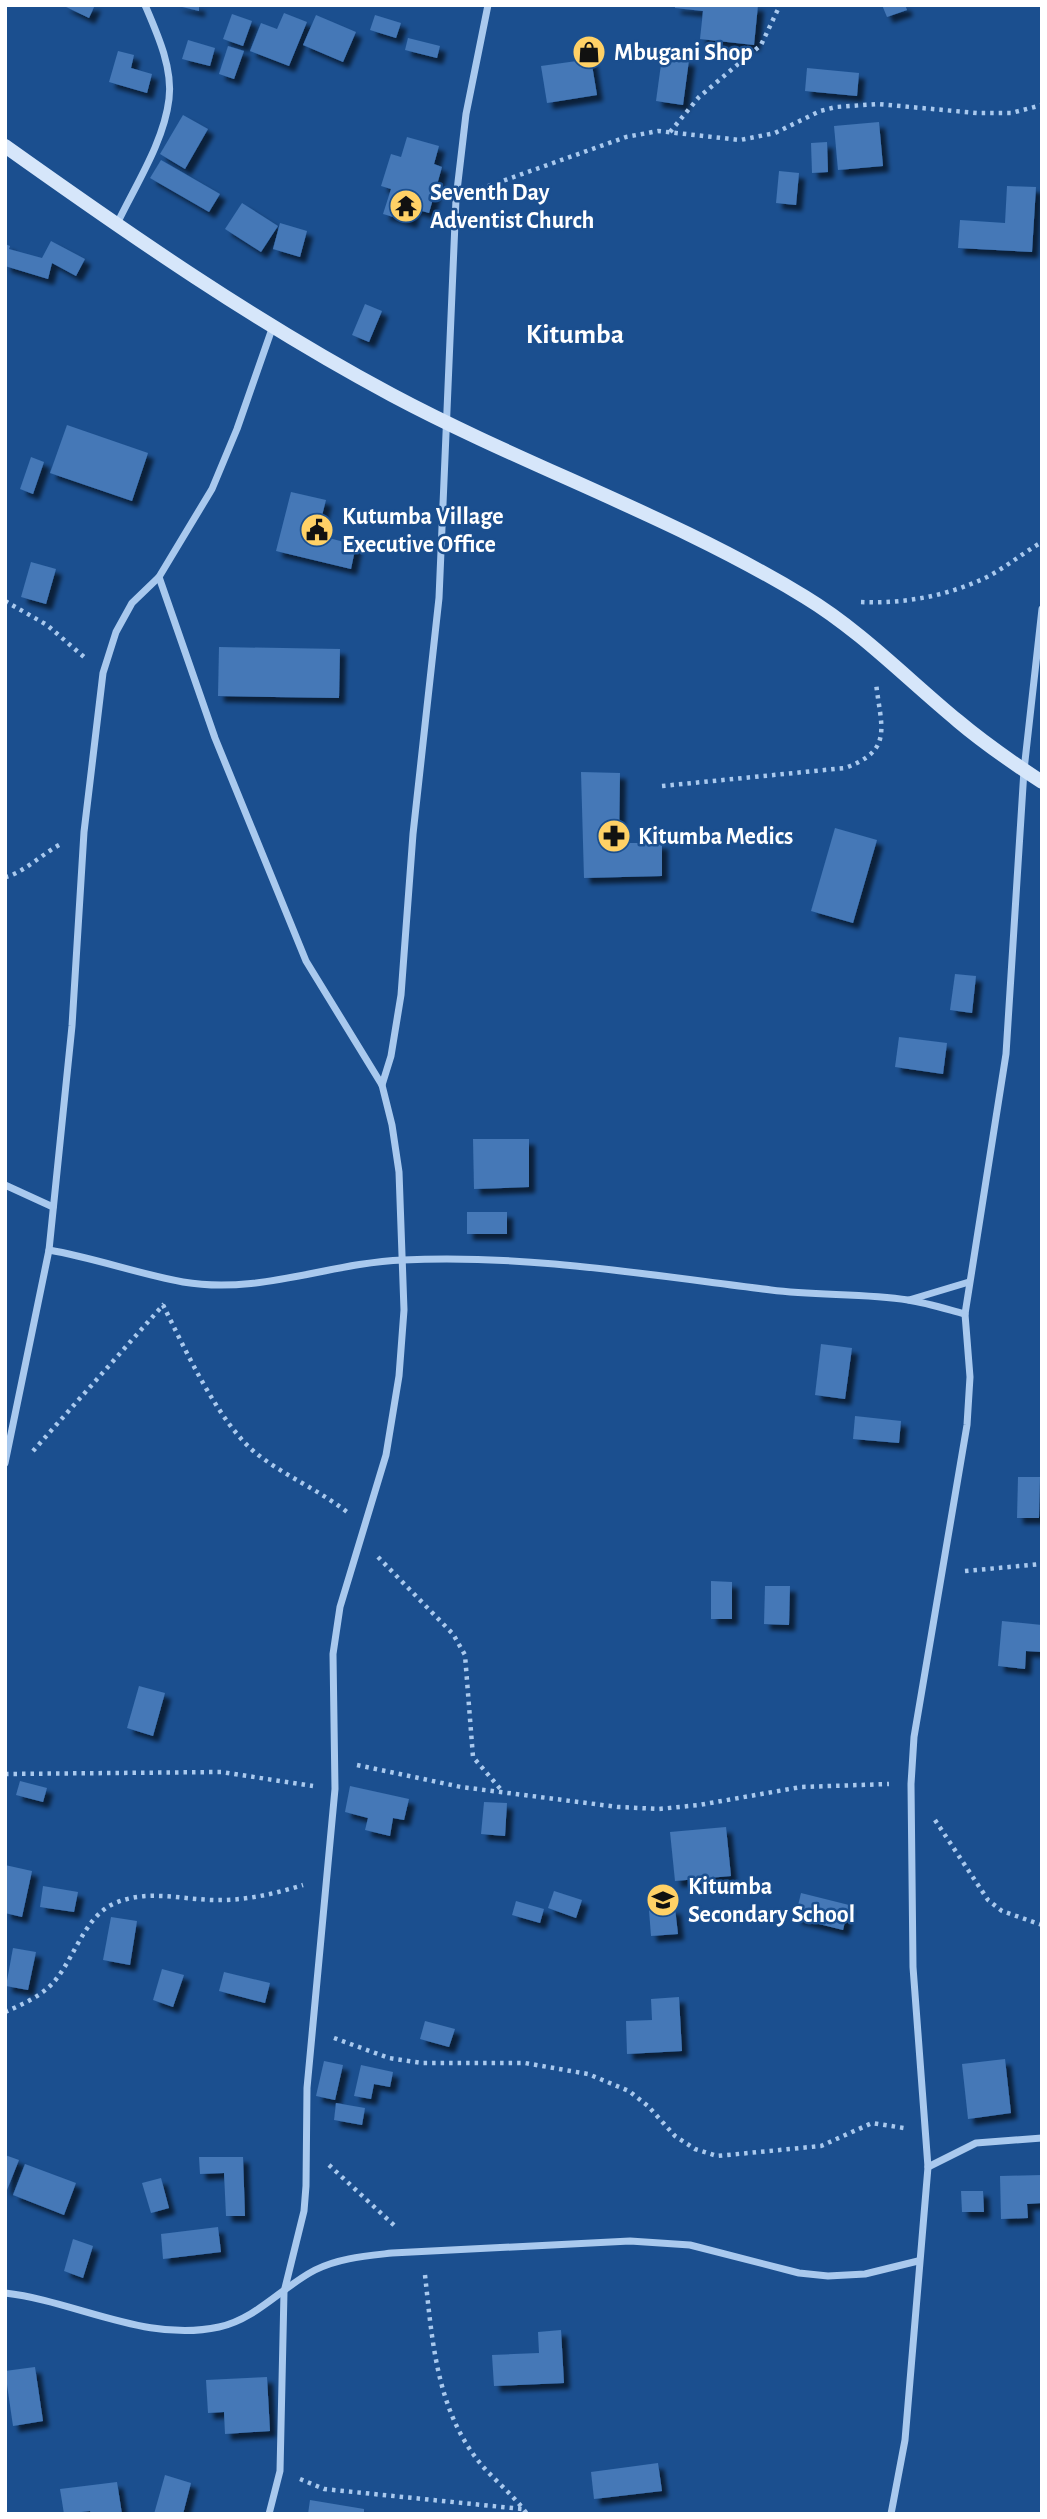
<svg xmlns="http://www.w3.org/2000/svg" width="1047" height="2519" font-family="'Alegreya Sans',sans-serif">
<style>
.building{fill:#4478b7;filter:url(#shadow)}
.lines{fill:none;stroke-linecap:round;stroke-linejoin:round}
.path{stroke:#a9c9ee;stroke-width:4.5;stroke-dasharray:3.5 5;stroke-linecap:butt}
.street{stroke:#a9c9ee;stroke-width:7}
.secondary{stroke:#d6e6fa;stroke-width:14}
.labels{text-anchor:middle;stroke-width:5;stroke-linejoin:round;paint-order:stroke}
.poi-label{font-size:24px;font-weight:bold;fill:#fff;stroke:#1b4f8f;text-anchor:start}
.quarter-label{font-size:28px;font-weight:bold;fill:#fff;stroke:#1b4f8f}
</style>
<defs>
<filter id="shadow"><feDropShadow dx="6" dy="6" stdDeviation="2" flood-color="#0009"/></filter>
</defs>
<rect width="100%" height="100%" fill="#1b4f8f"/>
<g class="building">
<polygon points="62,5 95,5 89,18"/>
<polygon points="174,5 199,5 199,11"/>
<polygon points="675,5 758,5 754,45 700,39 703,11 675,8"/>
<polygon points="882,5 905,5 907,10 887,17"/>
<polygon points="284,13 307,22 289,66 250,51 261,23 277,29"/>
<polygon points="232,14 252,21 243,46 223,39"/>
<polygon points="316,15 356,32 343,62 303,45"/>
<polygon points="375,15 401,23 396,38 370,30"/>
<polygon points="408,38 440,46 437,58 405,50"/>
<polygon points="188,40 215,48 210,66 182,59"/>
<polygon points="228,46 244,51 234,79 219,74"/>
<polygon points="118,51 134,55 131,68 152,74 147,93 109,82"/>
<polygon points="662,57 689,60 683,105 656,101"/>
<polygon points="591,59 597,95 547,103 541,66"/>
<polygon points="807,68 859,73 857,96 805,91"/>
<polygon points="183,115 208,129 185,169 160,154"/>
<polygon points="879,122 883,166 838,170 834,126"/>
<polygon points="407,137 439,146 434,164 442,167 429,213 415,209 411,222 383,214 391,189 381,186 391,154 401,157"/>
<polygon points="827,142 828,172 812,173 811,143"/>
<polygon points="161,160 220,194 209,212 150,178"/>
<polygon points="779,171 799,173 796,205 776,203"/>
<polygon points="1007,186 1036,187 1032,252 958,248 960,220 1005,223"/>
<polygon points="242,203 278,226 261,252 225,229"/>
<polygon points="280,223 307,231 300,257 273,249"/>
<polygon points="51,241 85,259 76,276 52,263 48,279 5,266 5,244 10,246 9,249 42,258"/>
<polygon points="365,304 382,311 369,342 352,335"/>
<polygon points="67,425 148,453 132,501 50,473"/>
<polygon points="31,457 44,462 33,494 20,489"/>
<polygon points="291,492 326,500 317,535 356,545 351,569 276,551"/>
<polygon points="31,562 56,569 46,604 21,597"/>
<polygon points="219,647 340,649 339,698 218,696"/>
<polygon points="581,772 620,773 619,843 662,843 662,876 584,878"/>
<polygon points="835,828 877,840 853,923 811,911"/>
<polygon points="955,974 976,976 972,1013 950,1010"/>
<polygon points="899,1037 947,1043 943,1074 895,1067"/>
<polygon points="473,1139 529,1139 529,1187 474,1189"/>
<rect x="467" y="1212" width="40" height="22"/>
<polygon points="821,1344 852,1348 845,1399 815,1395"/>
<polygon points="855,1416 901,1421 899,1443 853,1439"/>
<polygon points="1018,1477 1040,1477 1039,1518 1017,1518"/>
<polygon points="711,1581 732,1582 732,1619 711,1619"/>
<polygon points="765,1586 790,1586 789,1625 764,1624"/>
<polygon points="1002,1621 1042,1625 1042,1652 1026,1651 1025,1669 998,1666"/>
<polygon points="139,1686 165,1693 153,1736 127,1728"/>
<polygon points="20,1781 47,1788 43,1802 16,1795"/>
<polygon points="350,1786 409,1799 404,1820 393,1818 390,1836 365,1830 368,1818 345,1812"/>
<polygon points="484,1802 507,1803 505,1836 481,1834"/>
<polygon points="726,1827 731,1876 675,1881 670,1832"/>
<polygon points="5,1865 32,1871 22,1917 5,1913"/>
<polygon points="43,1886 78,1892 74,1912 40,1907"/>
<polygon points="554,1891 582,1900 576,1918 548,1908"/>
<polygon points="801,1893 849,1905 843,1930 795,1918"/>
<polygon points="516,1901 544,1909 540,1923 512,1915"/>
<polygon points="675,1908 678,1934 651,1936 649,1910"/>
<polygon points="111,1917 137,1921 130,1965 103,1960"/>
<polygon points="13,1948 36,1952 28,1990 6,1986"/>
<polygon points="162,1969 184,1975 173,2007 153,2000"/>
<polygon points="224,1972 270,1983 265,2003 219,1991"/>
<polygon points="679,1997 682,2051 627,2054 626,2021 652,2020 651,1999"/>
<polygon points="425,2021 455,2029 449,2047 420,2039"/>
<polygon points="1005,2059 1011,2113 968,2119 962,2064"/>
<polygon points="324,2061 343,2065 335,2100 316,2096"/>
<polygon points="361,2065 393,2072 390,2087 374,2084 371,2099 354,2096"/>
<polygon points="336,2103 365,2108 362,2125 334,2120"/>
<polygon points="5,2155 19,2160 7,2190 5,2189"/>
<polygon points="199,2157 243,2157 245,2216 226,2216 224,2173 200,2174"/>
<polygon points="25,2164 76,2183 64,2215 13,2195"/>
<polygon points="1042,2175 1042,2203 1027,2204 1028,2218 1001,2219 1000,2176"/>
<polygon points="161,2178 169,2208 151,2213 142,2183"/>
<polygon points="961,2191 983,2191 984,2212 962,2212"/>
<polygon points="218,2227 221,2252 163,2259 161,2234"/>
<polygon points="73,2239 93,2246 83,2278 64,2271"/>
<polygon points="561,2330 564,2383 494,2386 492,2355 539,2353 538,2332"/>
<polygon points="35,2367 43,2421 13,2426 5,2371"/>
<polygon points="267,2377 270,2431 225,2434 224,2412 208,2413 206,2380"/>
<polygon points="658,2463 662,2491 594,2499 591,2472"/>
<polygon points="165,2475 191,2483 183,2514 154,2514"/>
<polygon points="117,2482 122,2514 91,2514 90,2511 64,2514 60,2489"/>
<polygon points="310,2500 364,2509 364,2514 308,2514"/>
</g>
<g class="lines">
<g class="path">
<polyline points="670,132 699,97 761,45 780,5"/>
<polyline points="480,189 626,137 658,131 740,140 775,133 820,111 836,107 877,104 977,113 1011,113 1042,105"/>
<polyline points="5,601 47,625 84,657"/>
<path d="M 861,602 C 903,604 948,596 987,577 C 1006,567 1023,553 1042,542"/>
<path d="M 662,786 L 845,768 C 894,750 881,728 876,683"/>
<path d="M 5,877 C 20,875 45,852 61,844"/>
<path d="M 163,1305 C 185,1349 219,1424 257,1454 C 285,1476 319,1490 347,1512"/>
<polyline points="33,1451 164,1304"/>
<polyline points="378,1557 453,1634 465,1655 473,1757 503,1792"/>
<polyline points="965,1571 1042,1564"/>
<polyline points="357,1765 461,1787 618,1807 659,1809 699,1805 801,1787 889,1784"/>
<polyline points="5,1774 221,1772 313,1786"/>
<polyline points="935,1820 988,1900 1002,1911 1042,1925"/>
<path d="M 5,2012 C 21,2005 39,1997 51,1985 C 73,1963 83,1918 113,1904 C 146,1889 178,1899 213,1900 C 244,1901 274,1894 303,1885"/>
<polyline points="334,2038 389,2058 422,2063 525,2063 588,2074 629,2091 648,2106 675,2136 695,2149 717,2156 821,2146 872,2123 904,2128"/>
<polyline points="329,2165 397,2228"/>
<path d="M 425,2275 C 432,2338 436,2405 476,2458 C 491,2478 512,2493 527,2514"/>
<polyline points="300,2479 324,2489 522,2509"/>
</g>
<g class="street">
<path d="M 117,224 C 135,186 164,142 169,99 C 173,68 157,33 145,5"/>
<polyline points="159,577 215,738 306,961 382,1085 392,1125 399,1172 404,1310 399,1376 386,1455 340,1607 333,1654 335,1789 307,2088 306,2186 304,2211 284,2292 280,2471 269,2514"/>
<polyline points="382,1085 391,1056 401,995 413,834 439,598 456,199 466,114 488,5"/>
<polyline points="5,1185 53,1207"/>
<path d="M 49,1250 C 95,1258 139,1274 183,1282 C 260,1295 328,1263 403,1260 C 527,1254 649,1275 771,1290 C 817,1296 863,1293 908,1300 C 927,1303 946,1309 965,1314"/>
<polyline points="909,1300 969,1282"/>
<polyline points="5,1463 49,1250 72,1026 84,832 103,673 116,632 132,603 159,577 212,489 237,429 273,326"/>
<polyline points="928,2167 976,2143 1042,2138"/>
<path d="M 5,2293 C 76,2301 146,2343 219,2327 C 256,2319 282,2287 315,2270 C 339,2258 366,2256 392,2253 L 630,2241 L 690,2245 L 799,2273 L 828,2276 L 865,2274 L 918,2261"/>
<polyline points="891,2514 905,2440 928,2167 913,1967 911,1784 914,1737 967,1425 970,1377 965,1314 1006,1054 1024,770 1042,609"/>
</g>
<path class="secondary" d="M 5,146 C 130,235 257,323 392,395 C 527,467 674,517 805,597 C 861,631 907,679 958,721 C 984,743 1013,763 1042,782"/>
</g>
<defs>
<symbol id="shop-disc" viewBox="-11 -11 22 22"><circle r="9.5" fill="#ffd166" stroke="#1b4f8f"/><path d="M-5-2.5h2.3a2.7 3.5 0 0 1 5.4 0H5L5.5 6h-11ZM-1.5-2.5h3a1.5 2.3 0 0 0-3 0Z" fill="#111"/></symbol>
<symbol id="temple-disc" viewBox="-11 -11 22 22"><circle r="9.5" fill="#ffd166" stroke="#1b4f8f"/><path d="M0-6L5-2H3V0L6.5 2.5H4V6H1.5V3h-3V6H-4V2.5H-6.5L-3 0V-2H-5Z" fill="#111"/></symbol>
<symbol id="civic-disc" viewBox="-11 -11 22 22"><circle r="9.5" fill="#ffd166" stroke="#1b4f8f"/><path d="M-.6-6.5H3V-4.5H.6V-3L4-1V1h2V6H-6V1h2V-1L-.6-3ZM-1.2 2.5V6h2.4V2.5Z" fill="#111"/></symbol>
<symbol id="pharmacy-disc" viewBox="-11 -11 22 22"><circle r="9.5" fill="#ffd166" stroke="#1b4f8f"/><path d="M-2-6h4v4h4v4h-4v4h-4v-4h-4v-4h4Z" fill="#111"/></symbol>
<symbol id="school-disc" viewBox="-11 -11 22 22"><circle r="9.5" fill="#ffd166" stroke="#1b4f8f"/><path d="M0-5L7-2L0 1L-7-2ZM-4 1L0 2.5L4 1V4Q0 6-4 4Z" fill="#111"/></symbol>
</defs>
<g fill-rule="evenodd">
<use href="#shop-disc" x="570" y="33" width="38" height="38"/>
<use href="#temple-disc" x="387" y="187" width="38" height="38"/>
<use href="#civic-disc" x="298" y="511" width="38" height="38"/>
<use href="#pharmacy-disc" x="595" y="817" width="38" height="38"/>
<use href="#school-disc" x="644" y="1881" width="38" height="38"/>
</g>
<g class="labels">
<g class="poi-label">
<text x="614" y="60">Mbugani Shop</text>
<text x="430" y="200">Seventh Day<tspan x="430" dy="28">Adventist Church</tspan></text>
<text x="342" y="524">Kutumba Village<tspan x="342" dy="28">Executive Office</tspan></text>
<text x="638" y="844">Kitumba Medics</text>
<text x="688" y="1894">Kitumba<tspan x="688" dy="28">Secondary School</tspan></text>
</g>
<g class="quarter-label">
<text x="575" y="343">Kitumba</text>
</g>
</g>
<rect width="1047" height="2519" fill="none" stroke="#ffffff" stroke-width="14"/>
</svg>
